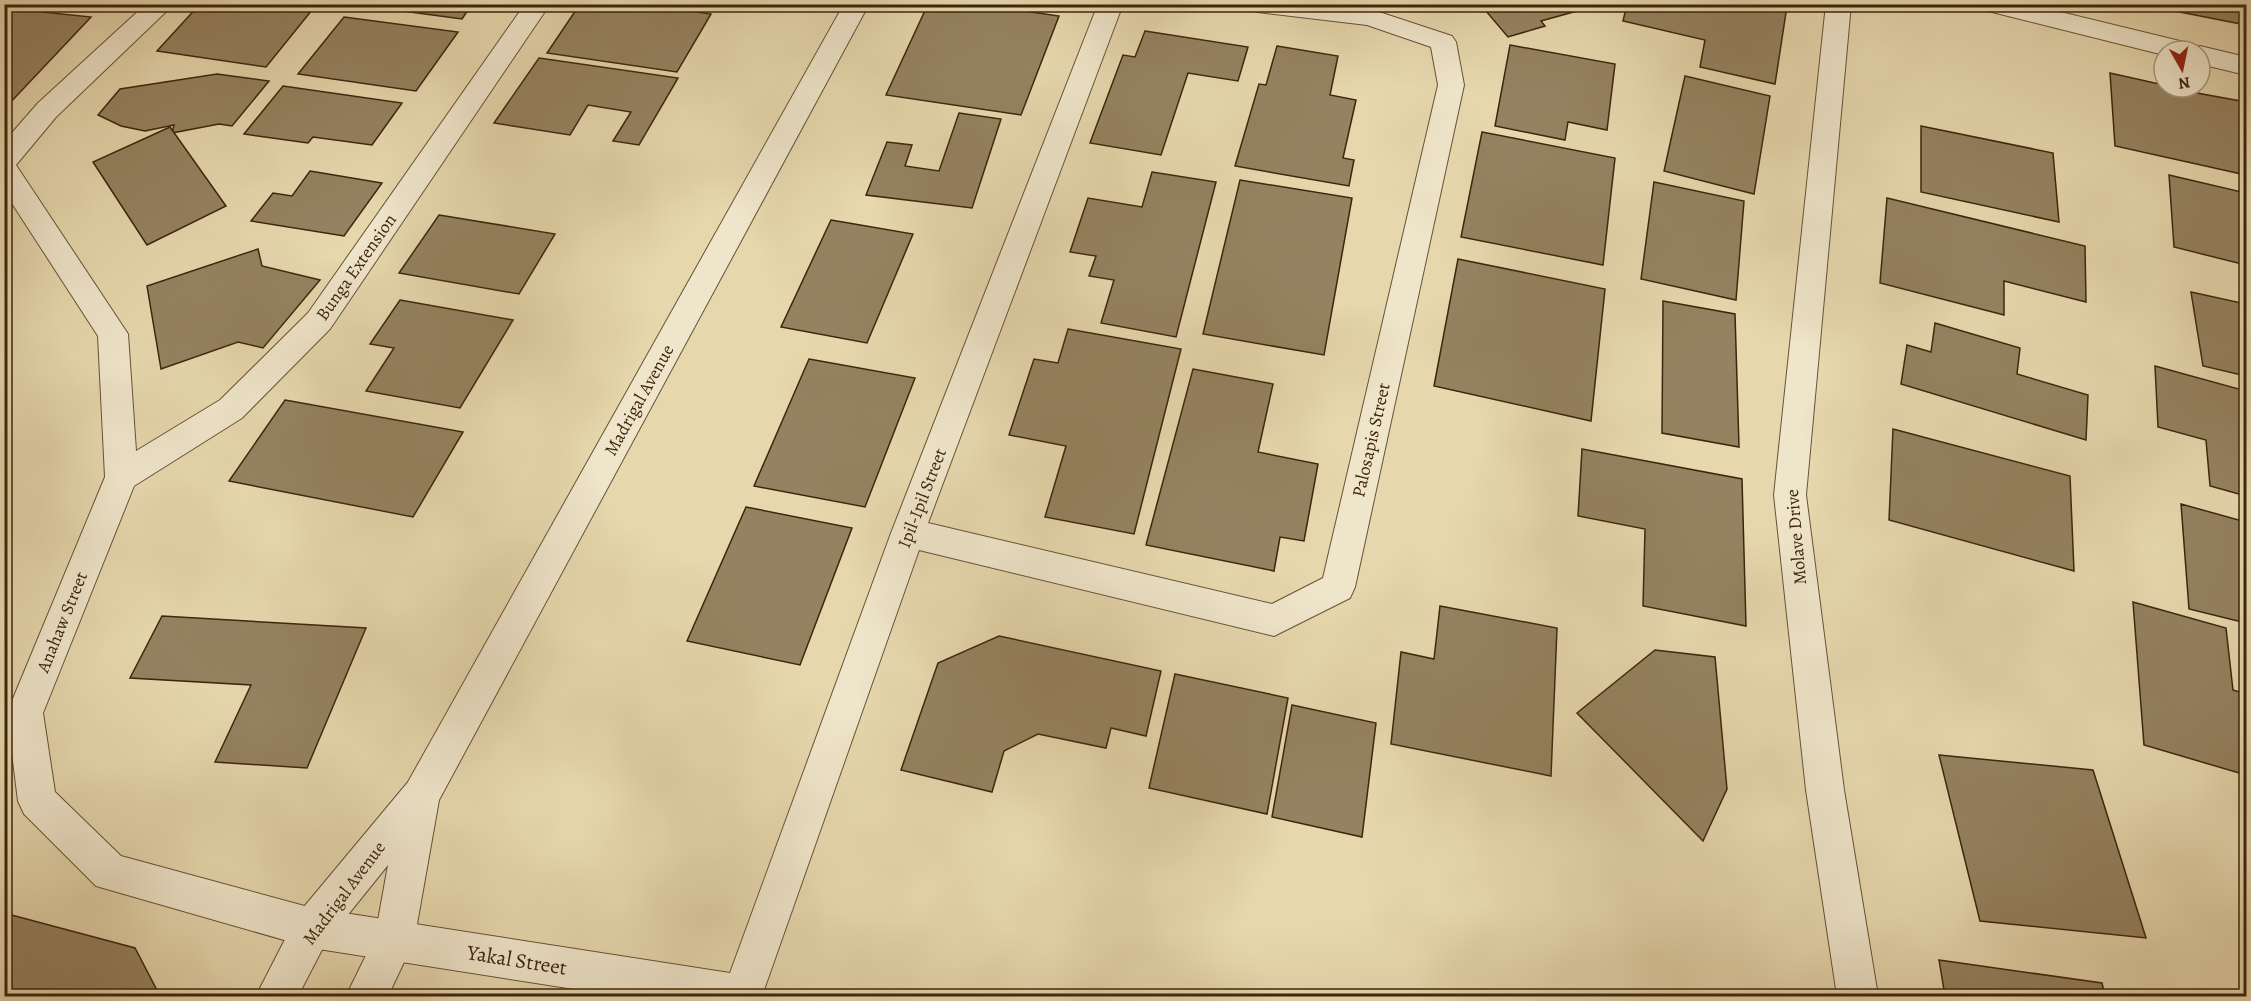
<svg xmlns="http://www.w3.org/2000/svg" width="2251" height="1001" font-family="Alegreya,serif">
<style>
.building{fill:#958260;stroke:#3d260d;stroke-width:1.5}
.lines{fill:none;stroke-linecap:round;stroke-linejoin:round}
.minor-casing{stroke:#675235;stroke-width:2}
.tertiary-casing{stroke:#675235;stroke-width:2}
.minor{fill:#efe5ca;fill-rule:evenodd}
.tertiary{fill:#efe5ca;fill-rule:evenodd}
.labels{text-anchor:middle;stroke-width:4.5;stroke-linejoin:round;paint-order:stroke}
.street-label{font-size:18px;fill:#3d260d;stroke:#efe5ca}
.near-street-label{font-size:21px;fill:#3d260d;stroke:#efe5ca}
</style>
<rect width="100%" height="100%" fill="#e6d7ad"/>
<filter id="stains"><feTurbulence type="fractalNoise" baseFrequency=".00333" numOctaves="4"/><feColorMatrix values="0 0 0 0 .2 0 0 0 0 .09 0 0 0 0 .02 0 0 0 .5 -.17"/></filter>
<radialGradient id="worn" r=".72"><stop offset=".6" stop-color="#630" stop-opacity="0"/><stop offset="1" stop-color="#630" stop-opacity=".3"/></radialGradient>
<g class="building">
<polygon points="200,4 267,4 312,10 266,67 157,51"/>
<polygon points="472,4 462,19 358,5 358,4"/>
<polygon points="580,4 643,4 711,14 677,72 547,53"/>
<polygon points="928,4 976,4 1059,16 1021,115 886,95"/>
<polygon points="1480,4 1571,4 1577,11 1541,21 1545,26 1508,37"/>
<polygon points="1627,4 1787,6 1775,84 1700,67 1705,40 1623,21"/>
<polygon points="2139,4 2246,4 2246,25"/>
<polygon points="4,8 91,17 8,105 4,101"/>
<polygon points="344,17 458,32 416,91 298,74"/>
<polygon points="1145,31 1248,47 1238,81 1188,73 1161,155 1090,143 1123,55 1135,57"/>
<polygon points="1510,45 1615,64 1607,130 1568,122 1565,140 1495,126"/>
<polygon points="1277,46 1338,56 1330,95 1356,100 1343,158 1354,160 1349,186 1235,166 1259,84 1266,85"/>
<polygon points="539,58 678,78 639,145 613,141 631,112 588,105 570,135 494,123"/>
<polygon points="2110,73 2164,85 2164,87 2246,102 2246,175 2115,146"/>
<polygon points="217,74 269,81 232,126 219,124 172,133 174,125 145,131 121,126 98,115 120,89"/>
<polygon points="1685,76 1770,96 1754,194 1664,171"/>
<polygon points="283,86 402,103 372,145 313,137 308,143 244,134"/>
<polygon points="959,113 1001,119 972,208 866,195 887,142 912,145 905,166 939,171"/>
<polygon points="1921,126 2053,153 2059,222 1921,192"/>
<polygon points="170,127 226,206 147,245 93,162"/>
<polygon points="1482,132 1615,158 1603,265 1461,237"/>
<polygon points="310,171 382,183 344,236 251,221 273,193 292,196"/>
<polygon points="1152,172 1216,182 1176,337 1101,323 1114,280 1089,276 1096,256 1070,252 1088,198 1142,207"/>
<polygon points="2169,175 2246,193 2246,265 2174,247"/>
<polygon points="1240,180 1352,198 1324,355 1203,334"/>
<polygon points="1654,182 1744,201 1736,300 1641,279"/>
<polygon points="1887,198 2085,246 2086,302 2004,281 2004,315 1880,283"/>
<polygon points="439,215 555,234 519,294 399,273"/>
<polygon points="831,220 913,234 867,343 781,327"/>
<polygon points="258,249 262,266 320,280 263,348 238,342 161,369 147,286"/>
<polygon points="1458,259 1605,289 1591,421 1434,386"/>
<polygon points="2191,292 2246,304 2246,376 2203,366"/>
<polygon points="10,299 5,381 4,381 4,301"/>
<polygon points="400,300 513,320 460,408 366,391 394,348 370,344"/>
<polygon points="1663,301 1735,314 1739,447 1662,433"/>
<polygon points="1935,323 2020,348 2017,374 2088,395 2086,440 1901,384 1907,345 1931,352"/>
<polygon points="1068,329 1181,349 1134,534 1045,517 1066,446 1009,435 1034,359 1058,363"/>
<polygon points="809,359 915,378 865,507 754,486"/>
<polygon points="2155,366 2246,391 2246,496 2210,486 2206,440 2158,427"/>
<polygon points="1193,369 1273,384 1258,452 1318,464 1304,541 1280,537 1274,571 1146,545"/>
<polygon points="285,400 463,432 413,517 229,481"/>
<polygon points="1893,429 2070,476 2074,571 1889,520"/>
<polygon points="1582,449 1742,479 1746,626 1643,606 1645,529 1578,516"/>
<polygon points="2181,504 2246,522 2246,623 2189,609"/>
<polygon points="746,507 852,528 800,665 687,641"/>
<polygon points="2133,602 2226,628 2233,690 2246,694 2246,775 2144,745"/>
<polygon points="1440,606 1557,628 1551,776 1391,744 1401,652 1434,659"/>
<polygon points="162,616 366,628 307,768 215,762 251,685 130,678"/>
<polygon points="999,636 1161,671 1146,736 1111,728 1106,748 1038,734 1004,751 992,792 901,770 938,663"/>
<polygon points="1655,650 1715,657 1727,789 1703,841 1577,713"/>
<polygon points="1175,674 1288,698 1267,814 1149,788"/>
<polygon points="1292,705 1376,723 1362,837 1272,817"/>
<polygon points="1939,755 2093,770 2146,938 1980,921"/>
<polygon points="4,913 135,948 160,996 4,996"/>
<polygon points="1939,960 2102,983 2105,996 1945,996"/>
</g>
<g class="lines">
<defs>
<g id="minor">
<polygon points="146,4 174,4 56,117 16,165 128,334 136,451 220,400 308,313 525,4 550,4 330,329 242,418 134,486 43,713 55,792 121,856 312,908 730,973 891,533 1098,4 1123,4 928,523 1272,604 1323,578 1438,85 1431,47 1367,25 1258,12 1249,10 1246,4 1333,4 1370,9 1452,36 1456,42 1464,85 1355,587 1350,598 1274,636 919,550 764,990 766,996 619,996 312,948 96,886 24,814 18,801 7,713 105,477 98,336 4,191 4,142 38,103"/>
<polygon points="1826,4 1851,4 1806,495 1844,790 1878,996 1837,996 1806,790 1774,495"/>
<polygon points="1981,4 2028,4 2184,42 2195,48 2200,46 2246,57 2246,75 2200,64 2200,51 2164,51 2164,55 1984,10"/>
</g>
<polygon id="tertiary" points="844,4 869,4 439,800 414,941 388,996 346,996 375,937 388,865 326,942 298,996 256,996 298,914 408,782"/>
</defs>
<use href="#minor" class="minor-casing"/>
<use href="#tertiary" class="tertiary-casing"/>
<use href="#minor" class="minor"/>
<use href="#tertiary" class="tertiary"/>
</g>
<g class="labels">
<g class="street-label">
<text transform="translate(356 267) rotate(-55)" y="6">Bunga Extension</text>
<text transform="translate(639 400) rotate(-61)" y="6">Madrigal Avenue</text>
<text transform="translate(1371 440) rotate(-77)" y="6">Palosapis Street</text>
<text transform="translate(922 498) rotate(-69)" y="6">Ipil-Ipil Street</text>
<text transform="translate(1796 537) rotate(-95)" y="6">Molave Drive</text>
<text transform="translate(62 622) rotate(-68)" y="6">Anahaw Street</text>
<text transform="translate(344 893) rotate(-53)" y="6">Madrigal Avenue</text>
</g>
<g class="near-street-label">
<text transform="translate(517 960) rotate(9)" y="7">Yakal Street</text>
</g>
</g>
<rect width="2251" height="1001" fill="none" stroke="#e6d7ad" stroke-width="24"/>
<rect x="6" y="6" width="2239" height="989" fill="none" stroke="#3d260d" stroke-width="3"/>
<rect x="12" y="12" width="2227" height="977" fill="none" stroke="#3d260d" stroke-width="1.5"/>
<g transform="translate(2182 69) rotate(171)"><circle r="28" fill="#efe5ca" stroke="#a8997e" stroke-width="1.5"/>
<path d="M0-4.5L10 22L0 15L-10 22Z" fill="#8f2418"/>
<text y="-9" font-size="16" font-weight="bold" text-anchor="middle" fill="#3d260d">N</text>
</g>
<rect width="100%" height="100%" filter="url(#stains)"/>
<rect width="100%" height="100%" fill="url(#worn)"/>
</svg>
